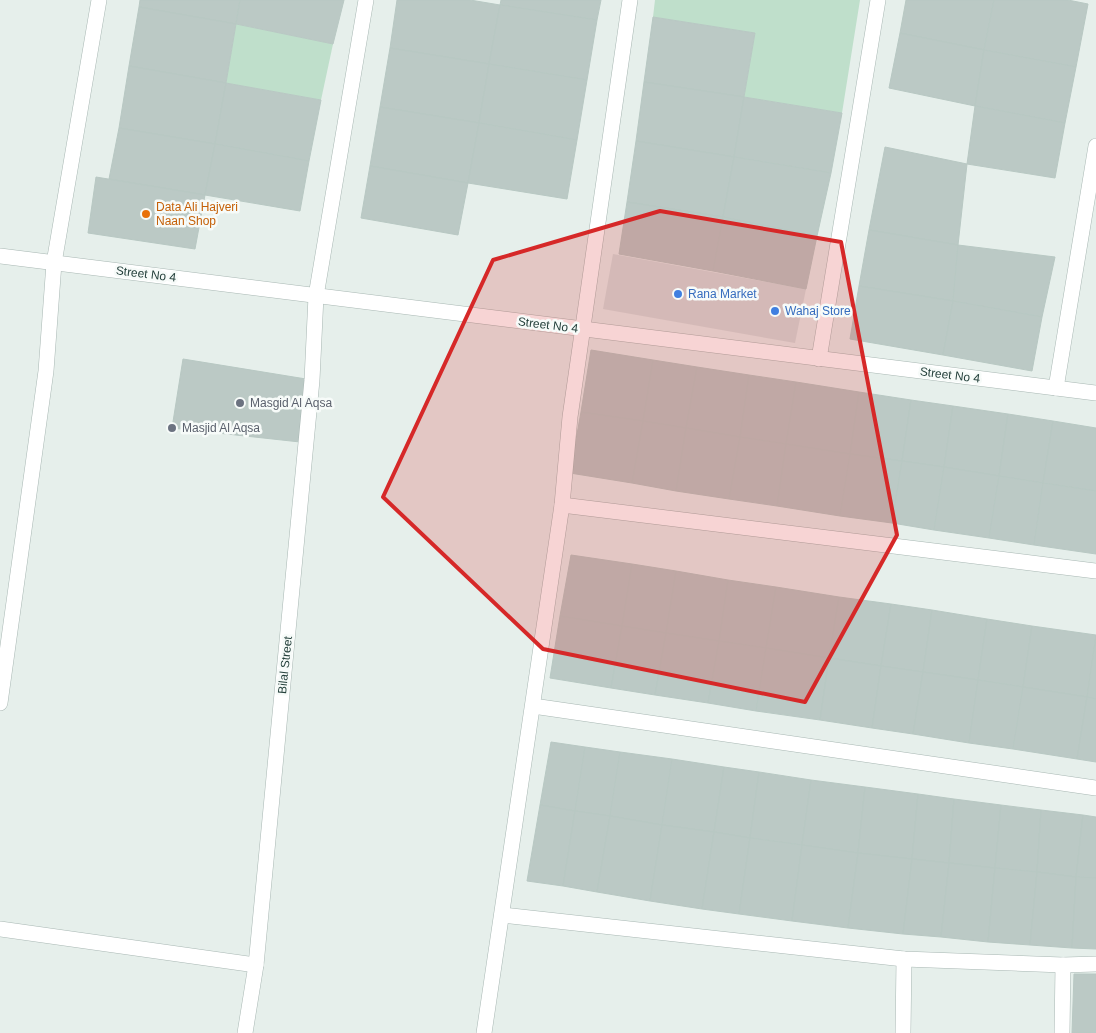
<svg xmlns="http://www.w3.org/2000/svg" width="1096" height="1033" font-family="Arial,sans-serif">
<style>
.built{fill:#d4dedb}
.green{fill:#bfdfcb}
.building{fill:#bbc9c5;stroke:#b8c8c3}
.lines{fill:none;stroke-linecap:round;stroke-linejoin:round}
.minor-casing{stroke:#a8b7b3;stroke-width:16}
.minor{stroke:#fff;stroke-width:15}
.marked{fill:#d62828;fill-opacity:0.2;stroke:#d62828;stroke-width:4;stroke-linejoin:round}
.food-dot{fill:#e8710a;stroke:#f7fbf9;stroke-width:2}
.shop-dot{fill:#3f7fe0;stroke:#f7fbf9;stroke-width:2}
.worship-dot{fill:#6b7280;stroke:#f7fbf9;stroke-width:2}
.labels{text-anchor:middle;stroke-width:5;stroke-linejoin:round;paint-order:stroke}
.food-label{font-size:12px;fill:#c56008;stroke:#f7fbf9;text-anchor:start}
.street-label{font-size:12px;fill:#25413c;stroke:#f7fbf9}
.shop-label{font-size:12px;fill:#366cbe;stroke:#f7fbf9;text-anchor:start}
.worship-label{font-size:12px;fill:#5b616d;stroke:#f7fbf9;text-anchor:start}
</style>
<rect width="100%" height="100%" fill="#e6efeb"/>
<polygon class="built" points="613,254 806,289 795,343 603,309"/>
<g class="green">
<polygon points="655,0 860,0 842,113 744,97 755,33 653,17"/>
<polygon points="236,24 333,44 321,100 226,83"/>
</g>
<g class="building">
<polygon points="140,0 240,0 236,24 139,7"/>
<polygon points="240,0 344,0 333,44 236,24"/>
<polygon points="397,0 470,0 500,5 489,64 390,48"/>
<polygon points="501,0 601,0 597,20 500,5"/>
<polygon points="906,0 994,0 984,50 900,33"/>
<polygon points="994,0 1068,0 1088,4 1076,67 984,50"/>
<polygon points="500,5 597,20 587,80 489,64"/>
<polygon points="139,7 236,24 226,83 129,66"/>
<polygon points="653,17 755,33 744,97 644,82"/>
<polygon points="900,33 984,50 975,106 889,88"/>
<polygon points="390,48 489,64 479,123 380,107"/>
<polygon points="984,50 1076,67 1065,123 975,106"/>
<polygon points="489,64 587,80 577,140 479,123"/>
<polygon points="129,66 226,83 215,144 119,128"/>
<polygon points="644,82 744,97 734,157 636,141"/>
<polygon points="226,83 321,100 309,161 215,144"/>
<polygon points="744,97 842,113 831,173 734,157"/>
<polygon points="975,106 1065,123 1055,178 967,164"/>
<polygon points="380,107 479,123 468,183 370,166"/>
<polygon points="479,123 577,140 567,199 468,183"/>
<polygon points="119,128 215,144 205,195 109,179"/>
<polygon points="636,141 734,157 723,217 627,202"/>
<polygon points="215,144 309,161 300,211 205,195"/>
<polygon points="885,147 967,164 958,245 869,230"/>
<polygon points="734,157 831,173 817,236 723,217"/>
<polygon points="370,166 468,183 458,235 361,218"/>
<polygon points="96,177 205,195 195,249 88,233"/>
<polygon points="627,202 723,217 713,271 619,254"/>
<polygon points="723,217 817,236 806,289 713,271"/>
<polygon points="869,230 958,245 953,301 859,286"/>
<polygon points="958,245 1055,257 1042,317 953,301"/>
<polygon points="859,286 953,301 943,355 850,339"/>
<polygon points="953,301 1042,317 1032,371 943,355"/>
<polygon points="591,350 653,360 643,421 581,412"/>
<polygon points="183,359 306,379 300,442 172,428"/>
<polygon points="653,360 697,367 686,428 643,421"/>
<polygon points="697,367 749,375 740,437 686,428"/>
<polygon points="749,375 796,382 786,444 740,437"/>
<polygon points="796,382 859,392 850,454 786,444"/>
<polygon points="859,392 911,400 902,461 850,454"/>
<polygon points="911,400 953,406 944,467 902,461"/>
<polygon points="953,406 1008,414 999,476 944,467"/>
<polygon points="581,412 643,421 632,483 570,473"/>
<polygon points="1008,414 1053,421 1043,483 999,476"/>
<polygon points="643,421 686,428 676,491 632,483"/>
<polygon points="1053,421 1096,428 1096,491 1043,483"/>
<polygon points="686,428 740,437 729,499 676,491"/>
<polygon points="740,437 786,444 777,506 729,499"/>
<polygon points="786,444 850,454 840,516 777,506"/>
<polygon points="850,454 902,461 892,523 840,516"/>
<polygon points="902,461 944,467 934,530 892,523"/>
<polygon points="944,467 999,476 989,538 934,530"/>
<polygon points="999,476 1043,483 1034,545 989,538"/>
<polygon points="1043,483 1096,491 1096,554 1034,545"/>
<polygon points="571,555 632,564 622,626 560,616"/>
<polygon points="632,564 676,571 666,633 622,626"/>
<polygon points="676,571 728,580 719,641 666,633"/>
<polygon points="728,580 776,587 766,648 719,641"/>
<polygon points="776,587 839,597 829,658 766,648"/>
<polygon points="839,597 891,604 881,666 829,658"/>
<polygon points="891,604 932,610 923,672 881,666"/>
<polygon points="932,610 987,619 978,680 923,672"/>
<polygon points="560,616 622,626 611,688 550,678"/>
<polygon points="987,619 1032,626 1023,687 978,680"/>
<polygon points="622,626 666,633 655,695 611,688"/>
<polygon points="1032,626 1096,635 1087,697 1023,687"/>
<polygon points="666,633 719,641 708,703 655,695"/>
<polygon points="1096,636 1096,699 1087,697"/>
<polygon points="719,641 766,648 756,711 708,703"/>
<polygon points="766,648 829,658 820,720 756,711"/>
<polygon points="829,658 881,666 872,728 820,720"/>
<polygon points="881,666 923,672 913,734 872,728"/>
<polygon points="923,672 978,680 969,743 913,734"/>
<polygon points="978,680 1023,687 1013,749 969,743"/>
<polygon points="1023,687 1087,697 1077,759 1013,749"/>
<polygon points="1087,697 1096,699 1096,762 1077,759"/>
<polygon points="551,742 585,747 575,811 540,805"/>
<polygon points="585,747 620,752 610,816 575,811"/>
<polygon points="620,752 672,759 662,825 610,816"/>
<polygon points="672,759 724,767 714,832 662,825"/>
<polygon points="724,767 759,772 750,838 714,832"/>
<polygon points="759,772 811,780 802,845 750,838"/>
<polygon points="811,780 865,787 858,853 802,845"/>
<polygon points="865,787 918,794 912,859 858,853"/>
<polygon points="918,794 954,799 949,863 912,859"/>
<polygon points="954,799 1001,805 995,868 949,863"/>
<polygon points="540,805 575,811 563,886 527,881"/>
<polygon points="1001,805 1041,810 1037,872 995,868"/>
<polygon points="1041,810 1083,815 1076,877 1037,872"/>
<polygon points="575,811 610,816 597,892 563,886"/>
<polygon points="1083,815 1096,817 1096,878 1076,877"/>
<polygon points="610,816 662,825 650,901 597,892"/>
<polygon points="662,825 714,832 702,909 650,901"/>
<polygon points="714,832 750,838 739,914 702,909"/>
<polygon points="750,838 802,845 792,921 739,914"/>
<polygon points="802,845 858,853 848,928 792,921"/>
<polygon points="858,853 912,859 903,934 848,928"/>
<polygon points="912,859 949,863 941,937 903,934"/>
<polygon points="949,863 995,868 988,942 941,937"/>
<polygon points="995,868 1037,872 1030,945 988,942"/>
<polygon points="1037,872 1076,877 1072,948 1030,945"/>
<polygon points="1076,877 1096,878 1096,949 1072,948"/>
<polygon points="1074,974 1096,974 1096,1033 1072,1033"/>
</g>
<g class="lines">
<defs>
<g id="minor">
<polyline points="0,256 1096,393"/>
<polyline points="819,359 878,0"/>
<polyline points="1056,388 1096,146"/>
<polyline points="562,505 1096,571"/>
<polyline points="0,703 46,371 54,263 99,0"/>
<polyline points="533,706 1096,788"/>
<polyline points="502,915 904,959 1063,965 1096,964"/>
<polyline points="0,929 256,965"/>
<polyline points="245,1033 256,965 312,380 316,296 366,0"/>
<polyline points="484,1033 562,505 570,417 630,0"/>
<polyline points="903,1033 904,959"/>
<polyline points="1062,1033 1063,965"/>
</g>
</defs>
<use href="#minor" class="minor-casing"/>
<use href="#minor" class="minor"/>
</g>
<path class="marked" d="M 660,211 L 841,242 L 897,535 L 805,702 L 543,649 L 383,497 L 493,260 Z"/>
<circle class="food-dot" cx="146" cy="214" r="5"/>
<g class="shop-dot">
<circle cx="678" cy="294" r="5"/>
<circle cx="775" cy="311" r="5"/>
</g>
<g class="worship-dot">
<circle cx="240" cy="403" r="5"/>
<circle cx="172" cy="428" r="5"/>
</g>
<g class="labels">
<g class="food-label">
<text x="156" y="211">Data Ali Hajveri<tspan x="156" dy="14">Naan Shop</tspan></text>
</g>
<g class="street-label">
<text transform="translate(146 274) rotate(7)" y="4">Street No 4</text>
<text transform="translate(548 325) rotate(7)" y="4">Street No 4</text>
<text transform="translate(950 375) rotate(7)" y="4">Street No 4</text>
<text transform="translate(285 665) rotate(-84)" y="4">Bilal Street</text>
</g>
<g class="shop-label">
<text x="688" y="298">Rana Market</text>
<text x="785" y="315">Wahaj Store</text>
</g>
<g class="worship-label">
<text x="250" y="407">Masgid Al Aqsa</text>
<text x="182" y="432">Masjid Al Aqsa</text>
</g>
</g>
</svg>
